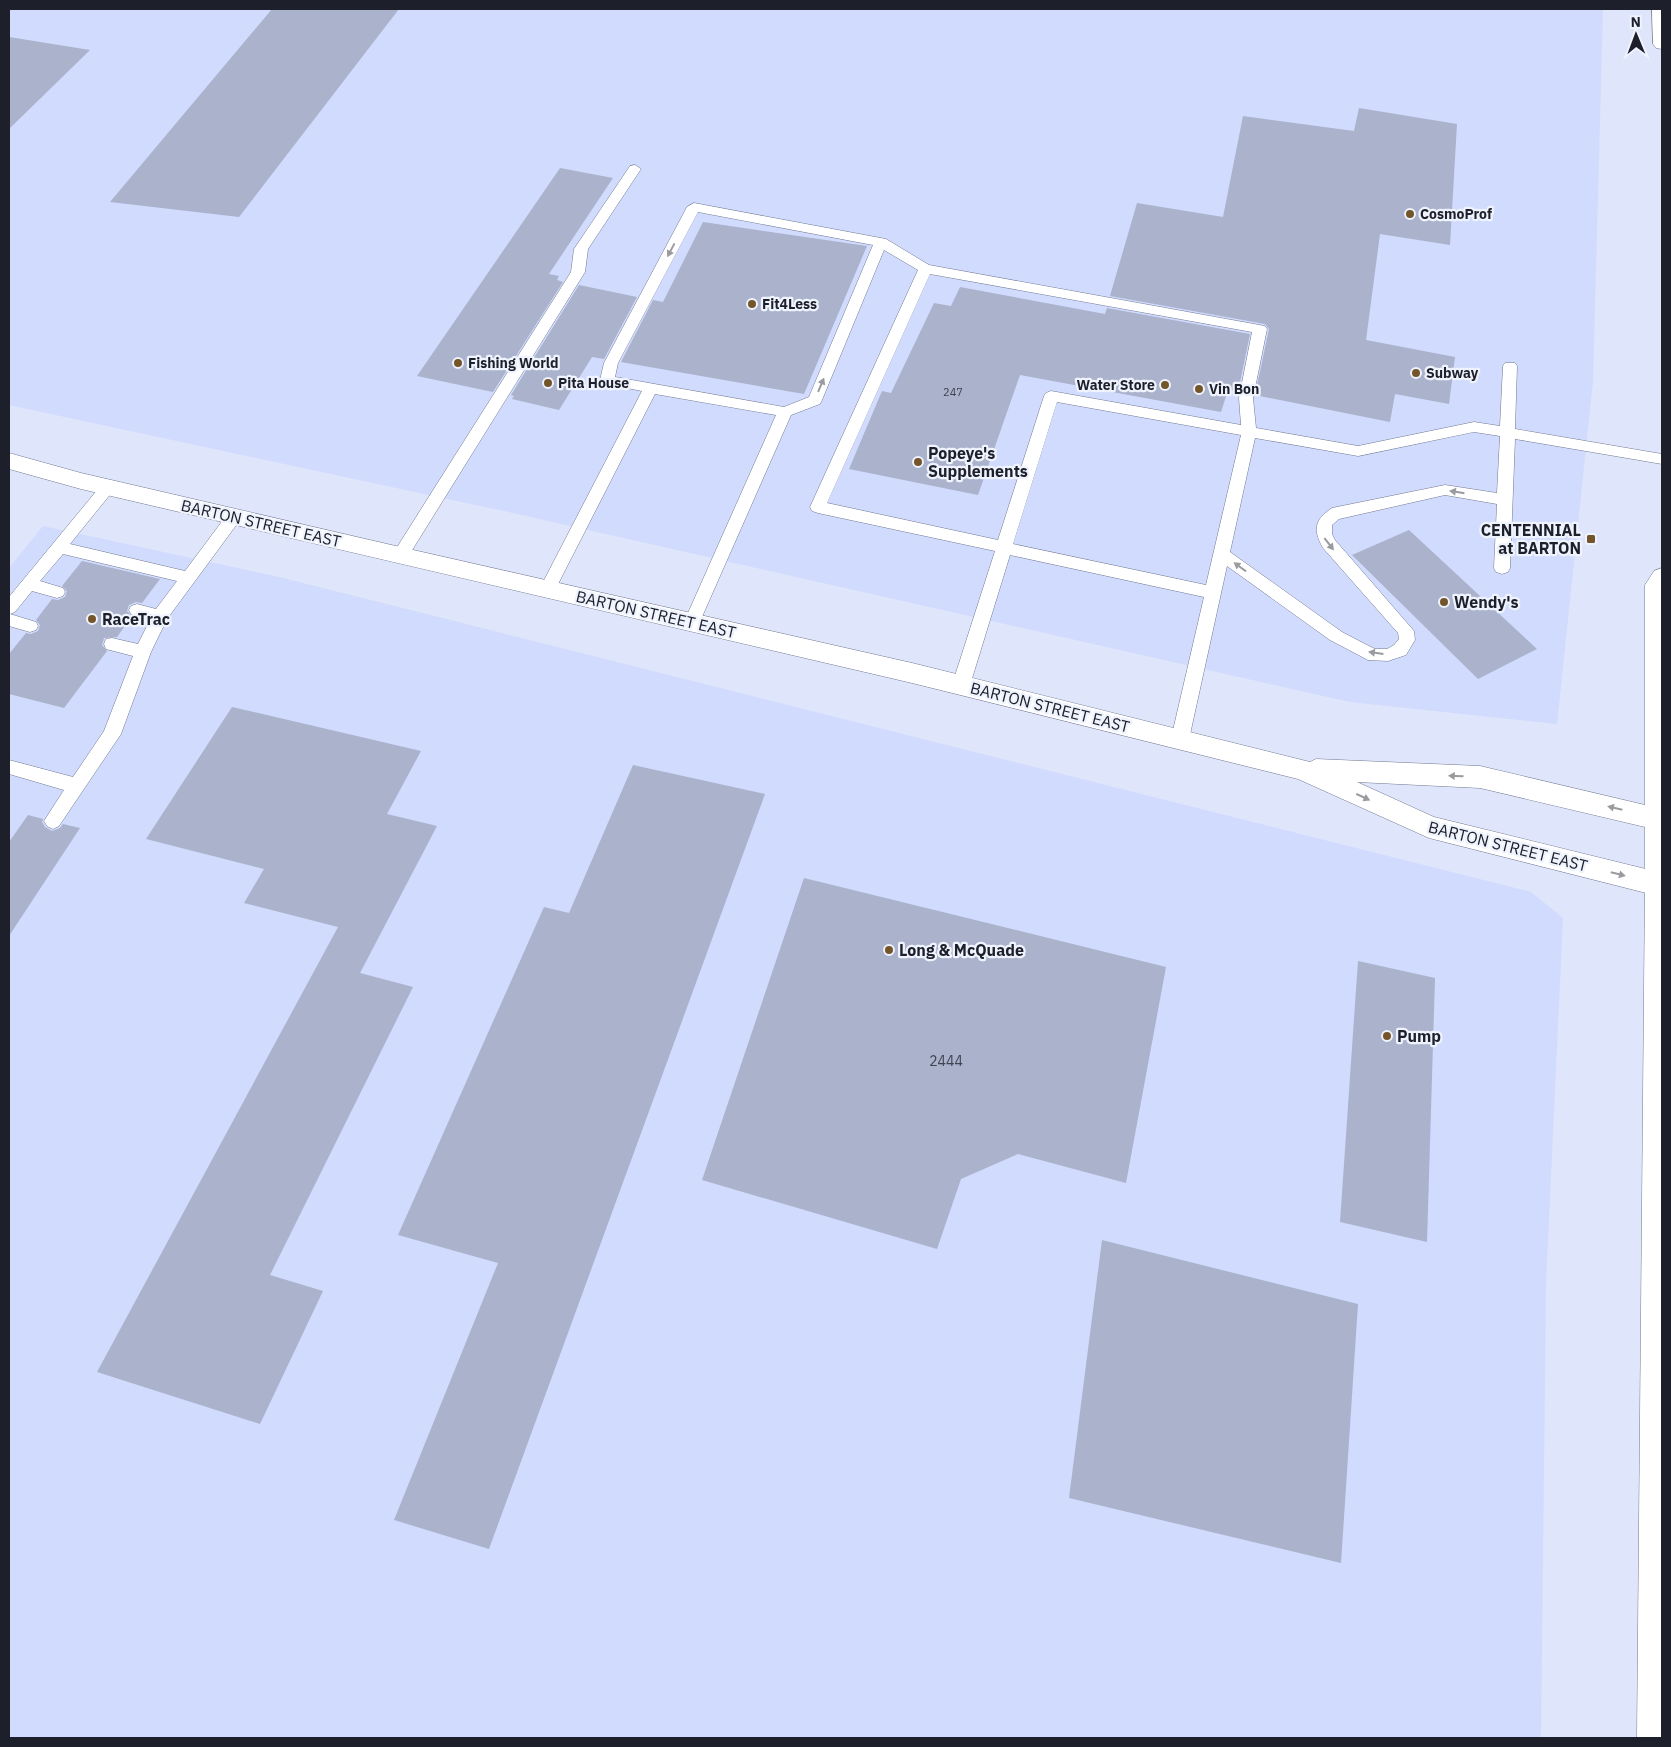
<svg xmlns="http://www.w3.org/2000/svg" width="1671" height="1747" font-family="'IBM Plex Sans',sans-serif">
<style>
.built{fill:#d0dbfd}
.building{fill:#aab2cc}
.lines{fill:none;stroke-linecap:round;stroke-linejoin:round}
.lane-casing{stroke:#727991;stroke-width:1}
.secondary-casing{stroke:#727991;stroke-width:1}
.primary-casing{stroke:#727991;stroke-width:1}
.lane{fill:#fff;fill-rule:evenodd}
.secondary{fill:#fff;fill-rule:evenodd}
.primary{fill:#fff;fill-rule:evenodd}
.oneway{fill:#999b9f}
.poi-dot{fill:#74552a;stroke:#eff3fe;stroke-width:2}
.labels{text-anchor:middle;stroke-width:4.5;stroke-linejoin:round;paint-order:stroke}
.far-number-label{font-size:11px;fill:#404452}
.far-poi-label{font-size:14px;font-weight:bold;fill:#1d202a;stroke:#eff3fe;text-anchor:start}
.number-label{font-size:14px;fill:#404452}
.poi-label{font-size:16px;font-weight:bold;fill:#1d202a;stroke:#eff3fe;text-anchor:start}
.street-label{font-size:16px;fill:#1d202a;stroke:#eff3fe}
</style>
<rect width="100%" height="100%" fill="#dfe5fb"/>
<g class="built">
<polygon points="9,9 1603,9 1593,381 1557,724 1350,702 513,513 9,405"/>
<polygon points="43,526 275,576 1531,892 1563,918 1546,1284 1541,1738 9,1738 9,568"/>
</g>
<g class="building">
<polygon points="272,9 399,9 239,217 110,202"/>
<polygon points="9,37 90,50 9,129"/>
<polygon points="1359,108 1457,124 1450,245 1380,234 1366,340 1455,357 1449,404 1395,394 1390,422 1255,395 1269,329 1265,324 1110,296 1137,203 1223,217 1243,116 1354,131"/>
<polygon points="560,168 613,178 549,274 559,276 557,280 563,282 493,392 417,376"/>
<polygon points="703,222 867,246 804,394 621,362 653,300 663,302"/>
<polygon points="579,285 637,297 604,359 592,357 559,410 512,399 514,396 511,395"/>
<polygon points="960,287 1105,314 1107,308 1250,334 1238,392 1228,390 1221,412 1020,375 978,495 849,469 882,391 891,393 934,303 951,306"/>
<polygon points="1409,530 1537,649 1478,679 1352,555"/>
<polygon points="82,561 160,579 142,603 136,602 129,605 127,611 132,616 117,637 104,638 102,645 107,651 64,708 9,694 9,654 26,633 31,634 38,631 40,625 36,620 52,599 58,600 65,597 67,591 62,586"/>
<polygon points="232,707 421,751 387,814 437,826 360,973 413,987 270,1275 323,1291 260,1424 97,1372 338,927 244,903 264,869 146,839"/>
<polygon points="633,765 765,794 489,1549 394,1520 498,1263 398,1235 544,907 569,913"/>
<polygon points="28,815 43,819 42,822 45,827 52,831 60,828 63,824 80,828 9,936 9,842"/>
<polygon points="804,878 1166,967 1126,1183 1018,1154 961,1179 937,1249 702,1180"/>
<polygon points="1358,961 1435,978 1427,1242 1340,1222"/>
<polygon points="1102,1240 1358,1304 1341,1563 1069,1498"/>
</g>
<g class="lines">
<defs>
<g id="lane">
<polygon points="635,165 641,169 588,249 585,272 406,560 400,562 394,560 392,556 394,552 571,272 574,249 630,166"/>
<path d="M 694,203 L 886,239 L 929,265 L 1265,326 L 1267,329 L 1253,398 L 1256,428 L 1358,446 L 1474,422 L 1500,426 L 1503,366 L 1505,363 L 1515,363 L 1517,366 L 1515,429 L 1662,454 L 1662,464 L 1515,439 L 1510,568 L 1508,572 L 1502,574 L 1496,572 L 1494,568 L 1497,504 L 1445,495 L 1339,519 L 1332,525 L 1332,534 L 1335,540 L 1414,631 L 1415,640 L 1406,655 L 1388,661 L 1368,660 L 1330,640 L 1227,566 L 1189,739 L 1186,744 L 1180,746 L 1174,744 L 1171,739 L 1204,597 L 1010,555 L 970,685 L 967,690 L 961,692 L 955,690 L 952,685 L 995,551 L 818,513 L 812,511 L 810,507 L 918,270 L 884,250 L 822,400 L 820,404 L 791,415 L 698,626 L 692,628 L 686,626 L 684,622 L 776,415 L 655,394 L 554,592 L 548,594 L 542,592 L 540,588 L 642,391 L 602,383 L 600,380 L 604,363 L 687,207 ZM 698,212 L 873,245 L 809,397 L 784,407 L 615,377 L 618,363 ZM 930,274 L 1252,332 L 1239,398 L 1241,425 L 1051,391 L 1046,393 L 1044,396 L 998,540 L 827,503 ZM 1057,402 L 1241,435 L 1206,585 L 1013,544 ZM 1474,432 L 1500,436 L 1497,493 L 1445,485 L 1332,508 C 1314,520 1313,530 1323,548 L 1398,633 L 1399,639 L 1394,645 L 1387,649 L 1375,649 L 1365,644 L 1342,632 L 1230,552 L 1255,438 L 1358,456 Z"/>
<polygon points="108,482 113,483 116,487 113,491 70,544 185,571 229,512 235,510 241,512 243,516 167,619 151,652 121,734 59,826 53,829 47,826 44,821 64,790 9,774 9,760 73,777 104,731 133,656 106,649 104,644 106,639 112,638 138,644 150,620 131,614 129,610 131,606 137,604 156,609 177,581 63,554 40,581 63,588 65,592 63,596 57,598 32,591 15,612 10,614 36,622 38,626 36,630 30,632 9,626 9,597 103,483"/>
</g>
<polygon id="secondary" points="9,453 81,473 400,547 912,663 1310,762 1316,759 1480,766 1662,809 1662,831 1480,788 1357,782 1434,817 1662,873 1662,897 1429,838 1298,779 912,683 81,489 9,469"/>
<g id="primary">
<polygon points="1652,9 1662,9 1662,49 1656,48 1653,44"/>
<polygon points="1662,568 1662,1738 1637,1738 1645,884 1645,585 1654,571"/>
</g>
</defs>
<use href="#lane" class="lane-casing"/>
<use href="#secondary" class="secondary-casing"/>
<use href="#primary" class="primary-casing"/>
<use href="#lane" class="lane"/>
<use href="#secondary" class="secondary"/>
<use href="#primary" class="primary"/>
</g>
<defs><path id="oneway-solid" d="M-6-.8H1V-3.2L6.5 0L1 3.2V.8H-6Z" transform="scale(1.25)"/></defs>
<g class="oneway">
<use href="#oneway-solid" transform="translate(671 250) rotate(118)"/>
<use href="#oneway-solid" transform="translate(821 385) rotate(-67)"/>
<use href="#oneway-solid" transform="translate(1457 492) rotate(-171)"/>
<use href="#oneway-solid" transform="translate(1329 544) rotate(52)"/>
<use href="#oneway-solid" transform="translate(1240 567) rotate(-144)"/>
<use href="#oneway-solid" transform="translate(1376 653) rotate(-172)"/>
<use href="#oneway-solid" transform="translate(1456 776) rotate(-178)"/>
<use href="#oneway-solid" transform="translate(1363 797) rotate(25)"/>
<use href="#oneway-solid" transform="translate(1615 808) rotate(-167)"/>
<use href="#oneway-solid" transform="translate(1618 874) rotate(14)"/>
</g>
<g class="poi-dot">
<circle cx="1410" cy="214" r="5"/>
<circle cx="752" cy="304" r="5"/>
<circle cx="458" cy="363" r="5"/>
<circle cx="1416" cy="373" r="5"/>
<circle cx="548" cy="383" r="5"/>
<circle cx="1165" cy="385" r="5"/>
<circle cx="1199" cy="389" r="5"/>
<circle cx="918" cy="462" r="5"/>
<rect x="1586" y="534" width="10" height="10" rx="2.5"/>
<circle cx="1444" cy="602" r="5"/>
<circle cx="92" cy="619" r="5"/>
<circle cx="889" cy="950" r="5"/>
<circle cx="1387" cy="1036" r="5"/>
</g>
<g class="labels">
<g class="far-number-label">
<text x="953" y="396">247</text>
</g>
<g class="far-poi-label">
<text x="1420" y="219">CosmoProf</text>
<text x="762" y="309">Fit4Less</text>
<text x="468" y="368">Fishing World</text>
<text x="1426" y="378">Subway</text>
<text x="558" y="388">Pita House</text>
<text x="1155" y="390" text-anchor="end">Water Store</text>
<text x="1209" y="394">Vin Bon</text>
</g>
<g class="number-label">
<text x="946" y="1066">2444</text>
</g>
<g class="poi-label">
<text x="928" y="459">Popeye's<tspan x="928" dy="18">Supplements</tspan></text>
<text x="1581" y="536" text-anchor="end">CENTENNIAL<tspan x="1581" dy="18">at BARTON</tspan></text>
<text x="1454" y="608">Wendy's</text>
<text x="102" y="625">RaceTrac</text>
<text x="899" y="956">Long &amp; McQuade</text>
<text x="1397" y="1042">Pump</text>
</g>
<g class="street-label">
<text transform="translate(261 523) rotate(13)" y="6">BARTON STREET EAST</text>
<text transform="translate(656 614) rotate(13)" y="6">BARTON STREET EAST</text>
<text transform="translate(1050 707) rotate(14)" y="6">BARTON STREET EAST</text>
<text transform="translate(1508 846) rotate(14)" y="6">BARTON STREET EAST</text>
</g>
</g>
<rect width="1671" height="1747" fill="none" stroke="#1d202a" stroke-width="20"/>
<g transform="translate(1636 35) rotate(359)" stroke="#eff3fe" stroke-width="4" paint-order="stroke">
<path d="M0-4L9 19L0 12L-9 19Z" fill="#1d202a"/>
<text y="-8" font-size="14" font-weight="bold" text-anchor="middle" fill="#1d202a">N</text>
</g>
</svg>
